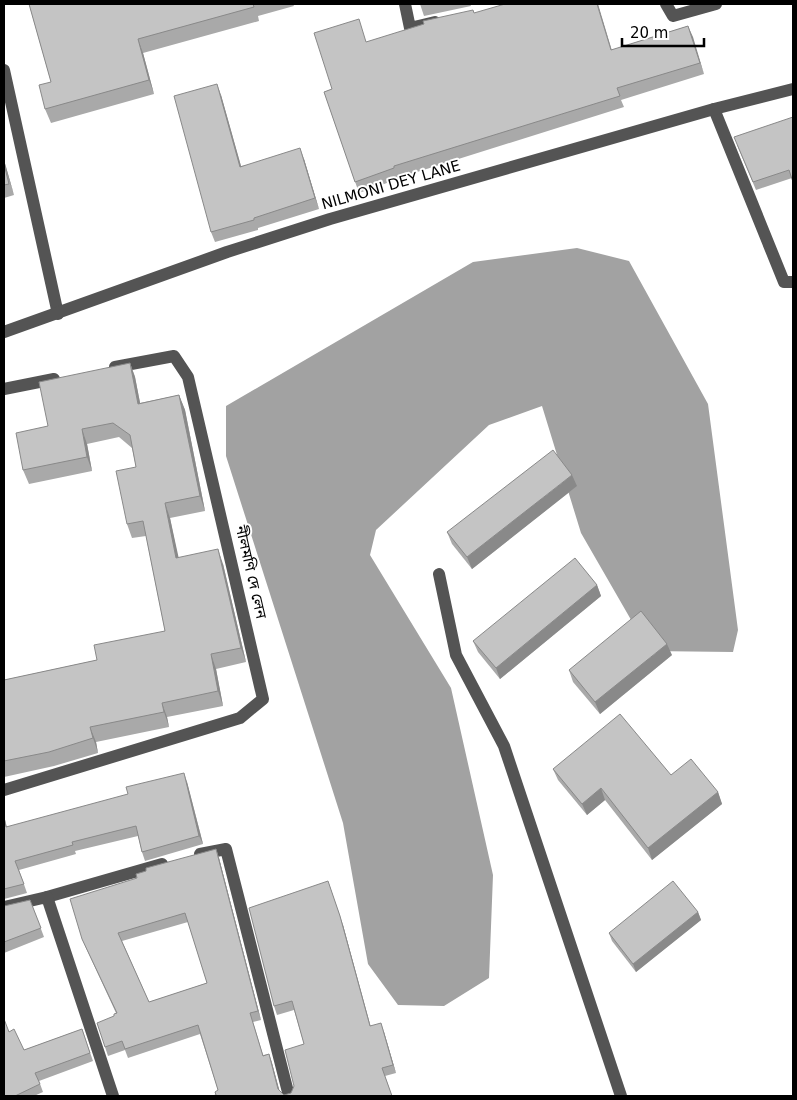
<svg xmlns="http://www.w3.org/2000/svg" width="797" height="1100" font-family="'DejaVu Sans','Noto Sans Bengali',sans-serif">
<style>
.water{fill:#a2a2a2}
.lines{fill:none;stroke-linecap:round;stroke-linejoin:round}
.minor{stroke:#545454;stroke-width:12}
.wall{fill:#a9a9a9;fill-rule:evenodd}
.shaded-wall{fill:#898989}
.building{fill:#c4c4c4;stroke:#898989;fill-rule:evenodd}
.labels{text-anchor:middle;stroke-width:4;stroke-linejoin:round;paint-order:stroke}
.street-label{font-size:15px;fill:#000;stroke:#fff}
</style>
<rect width="100%" height="100%" fill="#fff"/>
<polygon class="water" points="577,248 629,261 708,404 738,630 733,652 649,651 581,533 542,406 489,425 376,530 370,555 451,688 493,875 489,978 444,1006 398,1005 368,964 343,823 226,456 226,406 473,262"/>
<g class="lines">
<g class="minor">
<polyline points="405,4 410,28 435,22"/>
<polyline points="666,4 673,16 716,4"/>
<polyline points="4,70 58,314"/>
<polyline points="714,109 784,282 793,282"/>
<polyline points="4,332 227,252 330,219 714,109 793,89"/>
<polyline points="4,389 54,379"/>
<polyline points="439,574 456,655 504,746 621,1096"/>
<polyline points="4,790 240,718 263,699 188,377 174,356 115,367"/>
<polyline points="200,854 226,849 289,1096"/>
<polyline points="47,897 162,864"/>
<polyline points="4,907 47,897 113,1096"/>
</g>
</g>
<g class="wall">
<polygon points="29,4 293,4 294,6 258,16 259,21 143,53 154,94 51,123 45,109 51,82"/>
<polygon points="420,4 470,4 471,6 424,16"/>
<polygon points="474,13 612,50 688,26 704,74 621,100 624,107 398,178 398,179 359,193 324,92 332,89 367,42"/>
<polygon points="221,95 241,166 304,159 319,209 258,228 258,230 215,242 211,232"/>
<polygon points="793,117 792,178 756,190 737,145"/>
<polygon points="4,160 14,195 4,198"/>
<polygon points="130,363 135,377 140,403 179,395 185,410 205,511 170,518 178,558 223,564 246,662 216,669 223,706 167,717 169,727 96,742 98,753 54,766 4,777 4,680 97,660 165,631 146,536 132,538 127,524 136,467 132,448 119,437 87,444 92,471 29,484 23,470 48,426"/>
<polygon points="577,486 472,569 452,544 447,532"/>
<polygon points="597,585 601,596 500,679 478,652 473,641"/>
<polygon points="672,655 600,714 573,682 569,670"/>
<polygon points="553,769 671,775 718,792 722,804 652,860 605,800 587,815 558,780"/>
<polygon points="187,782 203,844 145,861 142,852 138,836 75,851 76,854 19,870 27,893 4,899 4,816 7,827"/>
<path d="M 216,849 L 219,858 L 261,1020 L 253,1022 L 263,1055 L 269,1054 L 272,1063 L 279,1090 L 284,1095 L 291,1093 L 294,1086 L 304,1044 L 294,1010 L 277,1015 L 274,1006 L 343,925 L 370,1026 L 384,1032 L 396,1073 L 385,1076 L 392,1096 L 216,1095 L 218,1090 L 200,1034 L 128,1058 L 125,1050 L 108,1056 L 105,1047 L 116,1013 L 86,948 L 82,939 L 137,878 ZM 188,922 L 207,983 L 149,1002 L 122,941 Z"/>
<polygon points="30,900 44,937 4,953 4,906"/>
<polygon points="698,912 701,920 636,972 612,941 609,933"/>
<polygon points="82,1029 93,1061 39,1081 43,1092 34,1096 4,1096 9,1032 24,1050"/>
</g>
<g class="shaded-wall">
<polygon points="597,4 598,4 615,61 611,50"/>
<polygon points="688,26 693,37 704,74 700,63"/>
<polygon points="138,39 143,53 154,94 149,80"/>
<polygon points="217,84 221,95 244,177 240,167"/>
<polygon points="300,148 304,159 319,209 315,198"/>
<polygon points="4,160 14,195 4,164"/>
<polygon points="130,363 135,377 143,418 138,404"/>
<polygon points="179,395 185,410 205,511 200,496"/>
<polygon points="82,429 87,444 92,471 87,457"/>
<polygon points="572,475 577,486 472,569 467,557"/>
<polygon points="165,503 170,518 182,573 176,558"/>
<polygon points="218,549 223,564 246,662 241,648"/>
<polygon points="597,585 601,596 500,679 496,668"/>
<polygon points="667,644 672,655 600,714 595,702"/>
<polygon points="211,654 216,669 223,706 218,691"/>
<polygon points="162,703 167,717 169,727 164,712"/>
<polygon points="90,727 96,742 98,753 93,738"/>
<polygon points="184,773 187,782 203,844 199,836"/>
<polygon points="601,788 605,800 587,815 582,804"/>
<polygon points="718,792 722,804 652,860 648,848"/>
<polygon points="216,849 219,858 261,1020 258,1011"/>
<polygon points="328,881 343,925 373,1035 370,1026"/>
<polygon points="698,912 701,920 636,972 633,964"/>
<polygon points="381,1023 384,1032 396,1073 393,1065"/>
<polygon points="269,1054 272,1063 281,1096 278,1089"/>
</g>
<g class="building">
<polygon points="29,4 253,4 254,7 138,39 149,80 45,109 39,85 51,82"/>
<polygon points="505,4 597,4 611,50 688,26 700,63 617,88 620,96 394,166 394,168 355,182 324,92 332,89 314,33 359,19 366,42 424,24 423,21 473,10 474,13"/>
<polygon points="217,84 240,167 300,148 315,198 254,218 254,220 211,232 174,96"/>
<polygon points="793,117 793,182 789,170 753,182 734,137"/>
<polygon points="4,164 9,184 4,185"/>
<polygon points="130,363 138,404 179,395 200,496 165,503 176,558 218,549 241,648 211,654 218,691 162,703 164,712 90,727 93,738 49,752 4,761 4,680 97,660 94,645 165,631 143,521 127,524 116,471 136,467 130,435 113,423 82,429 87,457 23,470 16,433 48,426 39,382"/>
<polygon points="553,450 572,475 467,557 447,532"/>
<polygon points="575,558 597,585 496,668 473,641"/>
<polygon points="641,611 667,644 595,702 569,670"/>
<polygon points="620,714 671,775 691,759 718,792 648,848 601,788 582,804 553,769"/>
<polygon points="184,773 199,836 142,852 136,826 72,842 73,845 15,861 24,884 4,889 4,817 6,827 128,794 126,787"/>
<path d="M 216,849 L 258,1011 L 250,1013 L 263,1056 L 269,1054 L 278,1089 L 284,1095 L 291,1093 L 294,1086 L 285,1050 L 304,1044 L 292,1001 L 274,1006 L 249,908 L 328,881 L 340,916 L 370,1026 L 381,1023 L 393,1065 L 382,1068 L 392,1096 L 212,1096 L 216,1095 L 215,1092 L 218,1090 L 198,1025 L 125,1049 L 122,1041 L 105,1047 L 97,1023 L 114,1016 L 114,1014 L 117,1013 L 82,939 L 70,899 L 137,878 L 136,874 L 146,871 L 146,868 ZM 185,913 L 207,983 L 149,1002 L 118,933 Z"/>
<polygon points="673,881 698,912 633,964 609,933"/>
<polygon points="30,900 41,928 4,942 4,906"/>
<polygon points="4,1019 9,1032 14,1029 24,1050 82,1029 90,1053 35,1073 40,1084 15,1096 4,1096"/>
</g>
<g class="labels">
<g class="street-label">
<text transform="translate(391 185) rotate(-16)" y="5">NILMONI DEY LANE</text>
<text transform="translate(251 572) rotate(77)" y="5">নীলমণি দে লেন</text>
</g>
</g>
<rect width="797" height="1100" fill="none" stroke="#000000" stroke-width="10"/>
<path d="M622 38v8h82v-8" fill="none" stroke="#000000" stroke-width="2.5"/>
<text x="630" y="38" font-size="15" fill="#000000" stroke="#ffffff" stroke-width="4" paint-order="stroke">20 m</text>
</svg>
